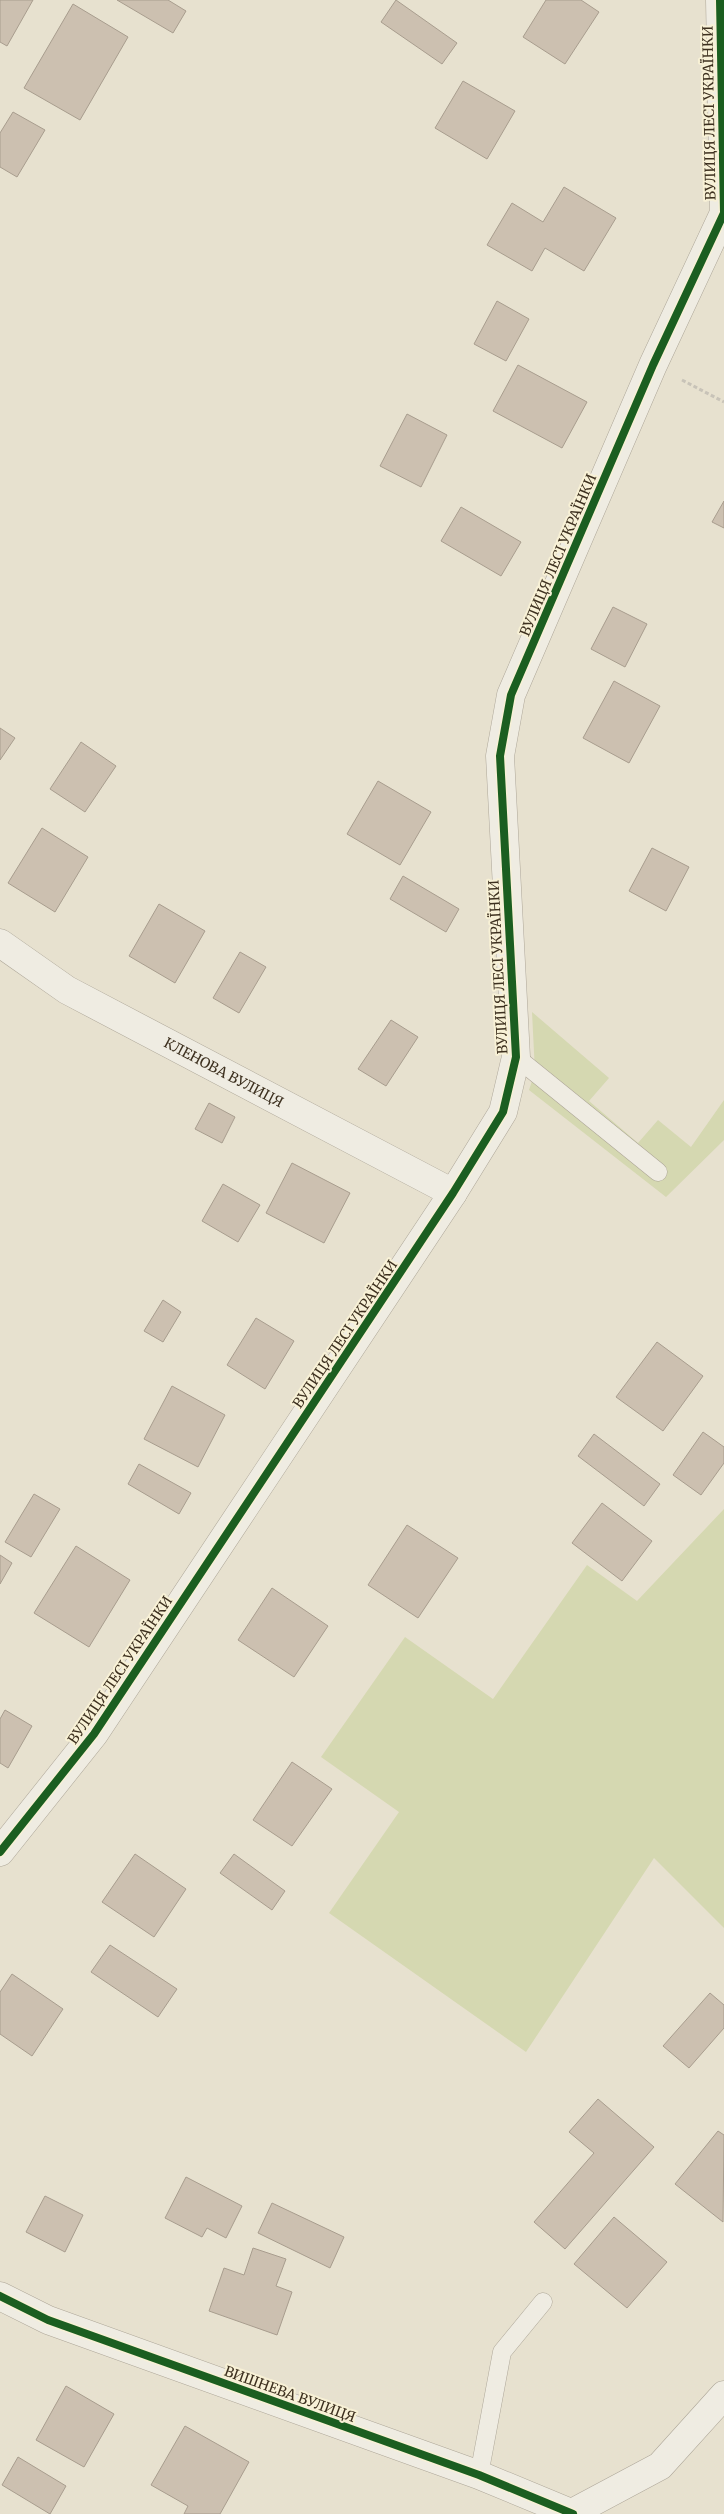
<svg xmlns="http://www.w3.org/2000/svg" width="724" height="2514" font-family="Merriweather,serif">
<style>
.green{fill:#d5d8b1}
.building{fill:#ccc0b0;stroke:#a89d8e}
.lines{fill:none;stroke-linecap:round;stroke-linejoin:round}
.lane-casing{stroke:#ada698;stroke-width:19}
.street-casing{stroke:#ada698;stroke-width:29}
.path{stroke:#c8c3b8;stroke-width:3;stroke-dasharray:4 2.5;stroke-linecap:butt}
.lane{stroke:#efece2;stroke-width:18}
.street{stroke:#efece2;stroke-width:28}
.cycleway-casing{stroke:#f8f1d6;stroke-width:11}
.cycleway{stroke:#1b5e20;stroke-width:8}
.labels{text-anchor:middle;stroke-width:4;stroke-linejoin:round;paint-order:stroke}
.street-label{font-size:14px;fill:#3d301f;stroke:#f8f1d6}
</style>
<rect width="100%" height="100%" fill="#e7e1cf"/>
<g class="green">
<polygon points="532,1012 609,1078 589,1101 638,1143 658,1120 691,1147 724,1100 724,1140 666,1197 529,1090 535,1072"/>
<polygon points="724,1509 724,1928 654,1858 526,2052 329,1913 399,1812 321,1757 405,1637 493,1699 587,1565 637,1601"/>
</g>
<g class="building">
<polygon points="0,0 33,0 7,46 0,42"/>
<polygon points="117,0 168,0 186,11 173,33"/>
<polygon points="396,0 457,43 442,64 381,22"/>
<polygon points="546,0 581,0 599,12 565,64 523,37"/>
<polygon points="73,4 128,37 80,120 24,88"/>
<polygon points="463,81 515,111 487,159 435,128"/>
<polygon points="13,112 45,130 17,177 0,167 0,133"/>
<polygon points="564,187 616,218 584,271 545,248 532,271 487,245 512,203 543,222"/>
<polygon points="497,301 529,319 506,361 474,344"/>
<polygon points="518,365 587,402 562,448 493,411"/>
<polygon points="407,414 447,435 421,487 380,466"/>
<polygon points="724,501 724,528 712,522"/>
<polygon points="461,507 521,542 501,576 441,541"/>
<polygon points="613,607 647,624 625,667 591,649"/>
<polygon points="614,681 660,706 629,763 583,738"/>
<polygon points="0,728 15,738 0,760"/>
<polygon points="81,742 116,766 85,812 50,789"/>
<polygon points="378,781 431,812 400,865 347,834"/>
<polygon points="42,828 88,857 55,912 8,883"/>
<polygon points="652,848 689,867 666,911 629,891"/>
<polygon points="403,876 459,909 446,932 390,899"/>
<polygon points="159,904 205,931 175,983 129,956"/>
<polygon points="240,952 266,967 239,1013 213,998"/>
<polygon points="391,1020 418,1037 386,1086 358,1069"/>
<polygon points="209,1103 235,1117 222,1143 195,1129"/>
<polygon points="292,1163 350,1193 324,1243 266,1213"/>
<polygon points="223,1184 260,1205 238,1242 202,1221"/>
<polygon points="163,1300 181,1312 163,1342 144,1331"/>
<polygon points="256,1318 294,1341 265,1389 227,1365"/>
<polygon points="657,1342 703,1376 663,1431 616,1397"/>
<polygon points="172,1386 225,1415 198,1467 144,1439"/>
<polygon points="703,1432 724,1447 724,1463 701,1495 673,1475"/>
<polygon points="594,1434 660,1484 644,1506 578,1456"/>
<polygon points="139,1464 191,1493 179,1514 128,1484"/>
<polygon points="34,1494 60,1509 31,1557 5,1542"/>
<polygon points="602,1503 652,1541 622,1581 572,1543"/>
<polygon points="407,1525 458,1558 418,1618 368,1585"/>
<polygon points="76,1546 130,1580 89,1647 34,1613"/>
<polygon points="0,1555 12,1563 0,1584"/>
<polygon points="272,1588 328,1626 294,1677 238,1640"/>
<polygon points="5,1710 32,1726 8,1768 0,1763 0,1719"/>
<polygon points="292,1762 332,1789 292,1846 253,1820"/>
<polygon points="135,1854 186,1889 154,1937 102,1902"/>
<polygon points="234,1854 285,1891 272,1910 220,1873"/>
<polygon points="110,1945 177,1989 158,2017 91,1972"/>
<polygon points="12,1974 63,2009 32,2056 0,2034 0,1992"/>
<polygon points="710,1993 724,2005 724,2028 689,2068 663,2046"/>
<polygon points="598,2099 654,2147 565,2249 534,2222 594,2153 569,2132"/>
<polygon points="718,2131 724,2135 723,2222 675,2184"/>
<polygon points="186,2177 242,2206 226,2238 207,2228 202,2237 165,2218"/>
<polygon points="45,2196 83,2215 65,2252 26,2232"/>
<polygon points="272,2203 344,2237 330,2268 258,2233"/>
<polygon points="614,2217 667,2262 627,2308 574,2264"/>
<polygon points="253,2248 286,2259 276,2286 292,2292 277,2335 209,2311 224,2268 244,2275"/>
<polygon points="66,2386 114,2414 84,2467 36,2440"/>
<polygon points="185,2426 249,2462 220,2514 184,2514 188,2506 151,2485"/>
<polygon points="18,2457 66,2486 50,2514 2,2485"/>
</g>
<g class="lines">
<defs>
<g id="lane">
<polyline points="516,1057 658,1172"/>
<polyline points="479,2475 502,2352 543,2302"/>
</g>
<g id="street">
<path id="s1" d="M 0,943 L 67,990 L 453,1193"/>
<polyline points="0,1852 94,1734 453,1193 503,1112 516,1057 500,756 511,695 653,365 724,213 720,0"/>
<polyline points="0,2296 48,2320 479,2475 573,2514"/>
<polyline points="570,2514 660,2466 724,2395"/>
</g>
</defs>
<use href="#lane" class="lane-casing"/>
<use href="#street" class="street-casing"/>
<polyline class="path" points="682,380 724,402"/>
<use href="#lane" class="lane"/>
<use href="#street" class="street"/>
<defs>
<g id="cycleway">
<polyline points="0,1852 94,1734 453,1193 503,1112 516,1057 500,756 511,695 653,365 724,213 720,0"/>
<polyline points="0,2296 48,2320 479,2475 573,2514"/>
</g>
</defs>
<use href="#cycleway" class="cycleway-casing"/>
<use href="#cycleway" class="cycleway"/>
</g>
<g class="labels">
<g class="street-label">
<text transform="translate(709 113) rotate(-91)" y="5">ВУЛИЦЯ ЛЕСІ УКРАЇНКИ</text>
<text transform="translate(558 555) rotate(-67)" y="5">ВУЛИЦЯ ЛЕСІ УКРАЇНКИ</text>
<text transform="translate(498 967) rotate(-93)" y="5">ВУЛИЦЯ ЛЕСІ УКРАЇНКИ</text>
<text dy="5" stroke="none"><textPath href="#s1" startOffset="259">КЛЕНОВА ВУЛИЦЯ</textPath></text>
<text transform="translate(345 1334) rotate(-56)" y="5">ВУЛИЦЯ ЛЕСІ УКРАЇНКИ</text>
<text transform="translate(120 1670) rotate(-56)" y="5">ВУЛИЦЯ ЛЕСІ УКРАЇНКИ</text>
<text transform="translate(290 2394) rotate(20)" y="5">ВИШНЕВА ВУЛИЦЯ</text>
</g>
</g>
</svg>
